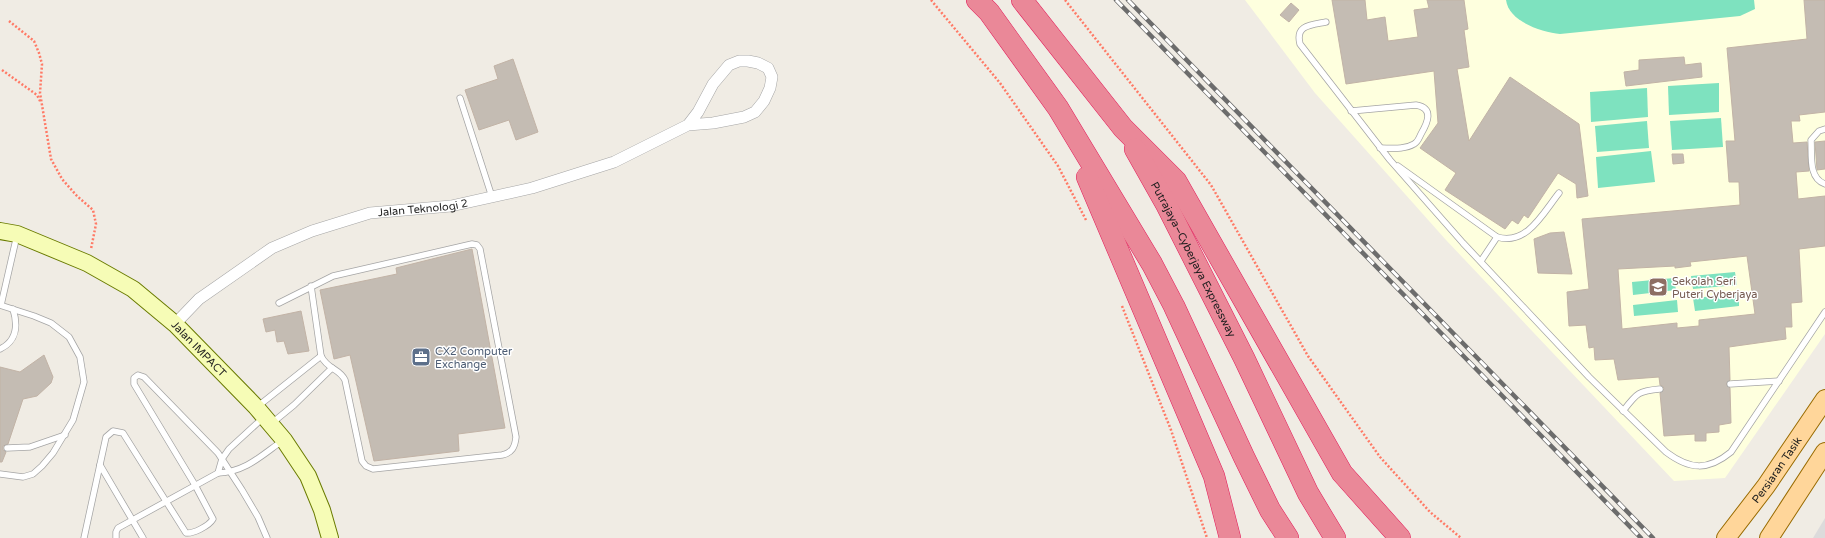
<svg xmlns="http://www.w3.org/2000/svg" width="1825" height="538" font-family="'Varela Round',sans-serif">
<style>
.residential{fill:#dcdbdb}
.education{fill:#feffde}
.pitch{fill:#7ee2bf}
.building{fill:#c4bcb3;stroke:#c2b3a6;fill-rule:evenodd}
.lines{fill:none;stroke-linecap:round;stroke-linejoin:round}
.lane-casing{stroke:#a5a5a5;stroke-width:7}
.street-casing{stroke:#a5a5a5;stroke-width:12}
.secondary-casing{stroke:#6a7b00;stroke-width:18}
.primary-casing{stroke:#996b00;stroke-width:20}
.highway-casing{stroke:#e21c5a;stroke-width:22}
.path{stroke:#ff7a66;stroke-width:2.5;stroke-dasharray:2 2;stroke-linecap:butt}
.lane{stroke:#fff;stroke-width:5.5}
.street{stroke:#fff;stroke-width:11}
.secondary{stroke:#f6fcb6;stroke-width:16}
.primary{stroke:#ffd69a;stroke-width:18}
.highway{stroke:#ea8898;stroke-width:21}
.rail-casing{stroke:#6c6c6c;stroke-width:4.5}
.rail{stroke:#fff;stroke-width:3;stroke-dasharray:9;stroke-linecap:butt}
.labels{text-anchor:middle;stroke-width:3;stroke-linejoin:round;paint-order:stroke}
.street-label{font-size:11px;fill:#1e1e1e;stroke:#fff}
.education-label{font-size:11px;fill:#785e54;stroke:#fff;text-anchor:start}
.service-label{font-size:11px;fill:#4e5e75;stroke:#fff;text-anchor:start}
</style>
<rect width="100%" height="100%" fill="#f0ece4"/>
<polygon class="residential" points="1825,518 1825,538 1813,538"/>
<polygon class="education" points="1245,0 1825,0 1825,334 1725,478 1674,481 1446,240 1315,93"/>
<g class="pitch">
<path d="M 1506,0 L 1754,0 L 1755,9 L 1740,16 L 1560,34 C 1542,32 1509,22 1506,0 Z"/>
<polygon points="1719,83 1719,112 1669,115 1668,86"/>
<polygon points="1647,88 1648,117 1591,122 1590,92"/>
<polygon points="1721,118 1723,147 1672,150 1670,121"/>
<polygon points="1647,121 1649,148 1597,152 1595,126"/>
<polygon points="1651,151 1655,182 1598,188 1596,157"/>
<polygon points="1735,272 1737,285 1693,289 1691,276"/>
<polygon points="1674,278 1676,290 1633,295 1632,282"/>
<polygon points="1739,294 1739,306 1695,311 1693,298"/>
<polygon points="1677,300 1678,312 1634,316 1633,305"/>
</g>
<g class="building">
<polygon points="1332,0 1365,0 1367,20 1385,17 1388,41 1418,37 1414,10 1429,8 1427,0 1464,0 1468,29 1464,30 1469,67 1457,69 1469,141 1510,77 1579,124 1588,196 1577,198 1576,184 1558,173 1528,218 1524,215 1518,224 1512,220 1505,229 1445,190 1456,173 1420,148 1438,123 1434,71 1346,84"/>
<path d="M 1804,0 L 1825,0 L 1825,112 L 1799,115 L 1800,121 L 1791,121 L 1793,143 L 1807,142 L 1809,171 L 1796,172 L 1798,199 L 1825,196 L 1825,246 L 1799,249 L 1802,302 L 1791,303 L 1792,327 L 1785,327 L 1786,339 L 1729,347 L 1730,380 L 1726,384 L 1730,388 L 1731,423 L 1719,425 L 1719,432 L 1706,433 L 1706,441 L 1695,441 L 1695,434 L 1664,436 L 1660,393 L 1664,389 L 1663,386 L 1660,385 L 1659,377 L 1618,380 L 1614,359 L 1595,360 L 1594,347 L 1589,348 L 1586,325 L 1569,326 L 1567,292 L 1589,289 L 1582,219 L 1740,205 L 1739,182 L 1729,182 L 1726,141 L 1735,141 L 1727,48 L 1807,39 ZM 1747,256 L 1755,314 L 1699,320 L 1699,326 L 1677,328 L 1677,323 L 1622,329 L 1618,269 L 1675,266 L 1675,268 L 1691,266 L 1690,262 Z"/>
<polygon points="1291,3 1299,10 1289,22 1280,15"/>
<polygon points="1684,57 1685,65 1701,63 1702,77 1626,86 1624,72 1639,70 1639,60"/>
<polygon points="513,59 538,132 516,140 509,120 479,130 465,90 498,79 494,66"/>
<polygon points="1825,141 1825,169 1817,170 1815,142"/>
<polygon points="1672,154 1683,154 1684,163 1673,164"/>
<polygon points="1564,232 1572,274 1538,273 1534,239 1550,233"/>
<polygon points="472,249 505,428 458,434 459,451 374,461 350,355 334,359 320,290 397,274 396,268"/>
<polygon points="301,311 309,351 288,354 284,341 277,342 275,330 266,332 263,319"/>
<polygon points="44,355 53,377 51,383 37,396 23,399 8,444 3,446 3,450 6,452 2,462 0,462 0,367 20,372"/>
</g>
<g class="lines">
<defs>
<g id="lane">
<path d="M 1326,22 C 1311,25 1295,25 1300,44 L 1390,160 L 1463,243 L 1589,377 L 1666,452 C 1690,470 1708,471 1731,452 L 1825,312"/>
<polyline points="460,98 492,197"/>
<path d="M 1351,111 L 1416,105 C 1434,108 1428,122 1421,134 C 1419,138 1418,142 1414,144 C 1404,150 1391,148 1380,148"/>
<path d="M 1825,129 L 1819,131 L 1811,140 C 1812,155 1808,178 1825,184"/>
<path d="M 1398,166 L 1497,237 C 1527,246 1543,213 1559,193"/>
<polyline points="1481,261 1497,237"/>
<path d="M 279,303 L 333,276 L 472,244 L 477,245 L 480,249 L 516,437 C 515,447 512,453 502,455 L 373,469 L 366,466 L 362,461 L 345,380 C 339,368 328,370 321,356 L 311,286"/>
<polyline points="0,305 34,316 51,323 69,337 80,357 84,382 73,420 53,453 42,466 33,474 23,477 0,474"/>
<polyline points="1,305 17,235"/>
<path d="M 0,349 C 17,341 18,325 13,309"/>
<polyline points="1730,384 1779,381"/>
<polyline points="257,407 321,356"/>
<path d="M 1623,411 C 1637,393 1638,391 1660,389"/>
<polyline points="272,423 294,405 332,368"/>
<polyline points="7,448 30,447 65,435"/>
<polyline points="100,465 143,538"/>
<polyline points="218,473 222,459 229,449 264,417"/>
<path d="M 84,538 L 106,437 L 113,431 L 123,433 L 186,533 C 193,534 209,526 213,519 L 195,485 L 134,384 L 134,378 L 138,375 L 144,377 L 218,453 L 242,490 L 258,517 L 267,538"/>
<path d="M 116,538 L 116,532 L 118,528 L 218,473 C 245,472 261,456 282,441"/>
</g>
<g id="street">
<path id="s1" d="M 175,324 L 199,299 L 272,248 L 312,231 L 370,213 L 451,206 L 532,188 L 614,162 L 688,125 L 713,123 L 744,117 L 755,112 L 764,101 L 770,88 L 772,77 L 768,68 L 758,63 L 748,61 L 739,61 L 729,65 L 713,84 L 698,112 L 688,125"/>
</g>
<g id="secondary">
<path id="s2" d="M 0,231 L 17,234 L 87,263 L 133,289 L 175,324 L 256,407 L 284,440 L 308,476 L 322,510 L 330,538"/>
</g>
<g id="primary">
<path id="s3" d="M 1726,538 L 1766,486 L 1825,399"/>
<polyline points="1769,538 1825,452"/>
</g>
<g id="highway">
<polyline points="977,0 989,12 1058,108 1152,264 1174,306 1244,457 1270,510 1288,538"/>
<polyline points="1022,0 1123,128 1176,181 1342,473 1400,538"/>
<path id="s4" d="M 1135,149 L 1166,204 L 1244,358 L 1308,493 L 1335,538"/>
<polyline points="1087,177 1214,476 1230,538"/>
</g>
</defs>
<use href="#lane" class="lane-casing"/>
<use href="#street" class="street-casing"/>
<use href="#secondary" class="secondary-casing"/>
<use href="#primary" class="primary-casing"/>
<use href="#highway" class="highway-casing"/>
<g class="path">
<polyline points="931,0 1000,83 1058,166 1086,220"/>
<polyline points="1065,0 1211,185 1308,356 1380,457 1430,512 1461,538"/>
<polyline points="9,21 34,41 39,53 42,64 40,93 51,159 62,179 77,196 93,210 96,224 91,249"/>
<polyline points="2,70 37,95 41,103"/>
<polyline points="1122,306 1171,430 1207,538"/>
</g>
<use href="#lane" class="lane"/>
<use href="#street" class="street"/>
<use href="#secondary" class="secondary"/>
<use href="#primary" class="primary"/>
<use href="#highway" class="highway"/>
<defs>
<g id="rail">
<polyline points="1116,0 1641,538"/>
<polyline points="1128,0 1653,538"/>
</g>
</defs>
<use href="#rail" class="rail-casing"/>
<use href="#rail" class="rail"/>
</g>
<defs>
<symbol id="school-square" viewBox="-11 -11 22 22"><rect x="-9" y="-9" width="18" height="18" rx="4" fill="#8d6e63" stroke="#fff"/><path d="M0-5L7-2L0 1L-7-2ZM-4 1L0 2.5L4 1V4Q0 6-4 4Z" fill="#fff"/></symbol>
<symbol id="office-square" viewBox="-11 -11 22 22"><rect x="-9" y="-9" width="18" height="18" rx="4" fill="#5c6f8a" stroke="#fff"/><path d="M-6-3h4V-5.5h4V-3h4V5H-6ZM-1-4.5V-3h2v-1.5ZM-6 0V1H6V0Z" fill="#fff"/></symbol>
</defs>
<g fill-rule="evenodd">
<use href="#school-square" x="1647" y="276" width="22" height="22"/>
<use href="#office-square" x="410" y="346" width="22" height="22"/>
</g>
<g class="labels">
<g class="street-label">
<text dy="4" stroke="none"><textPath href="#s1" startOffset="281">Jalan Teknologi 2</textPath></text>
<text dy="4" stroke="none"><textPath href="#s4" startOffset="125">Putrajaya–Cyberjaya Expressway</textPath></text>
<text dy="4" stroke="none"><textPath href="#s2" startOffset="235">Jalan IMPACT</textPath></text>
<text dy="4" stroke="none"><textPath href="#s3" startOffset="85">Persiaran Tasik</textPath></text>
</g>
<g class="education-label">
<text x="1672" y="285">Sekolah Seri<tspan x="1672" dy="13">Puteri Cyberjaya</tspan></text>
</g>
<g class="service-label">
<text x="435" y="355">CX2 Computer<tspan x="435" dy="13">Exchange</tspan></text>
</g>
</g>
</svg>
